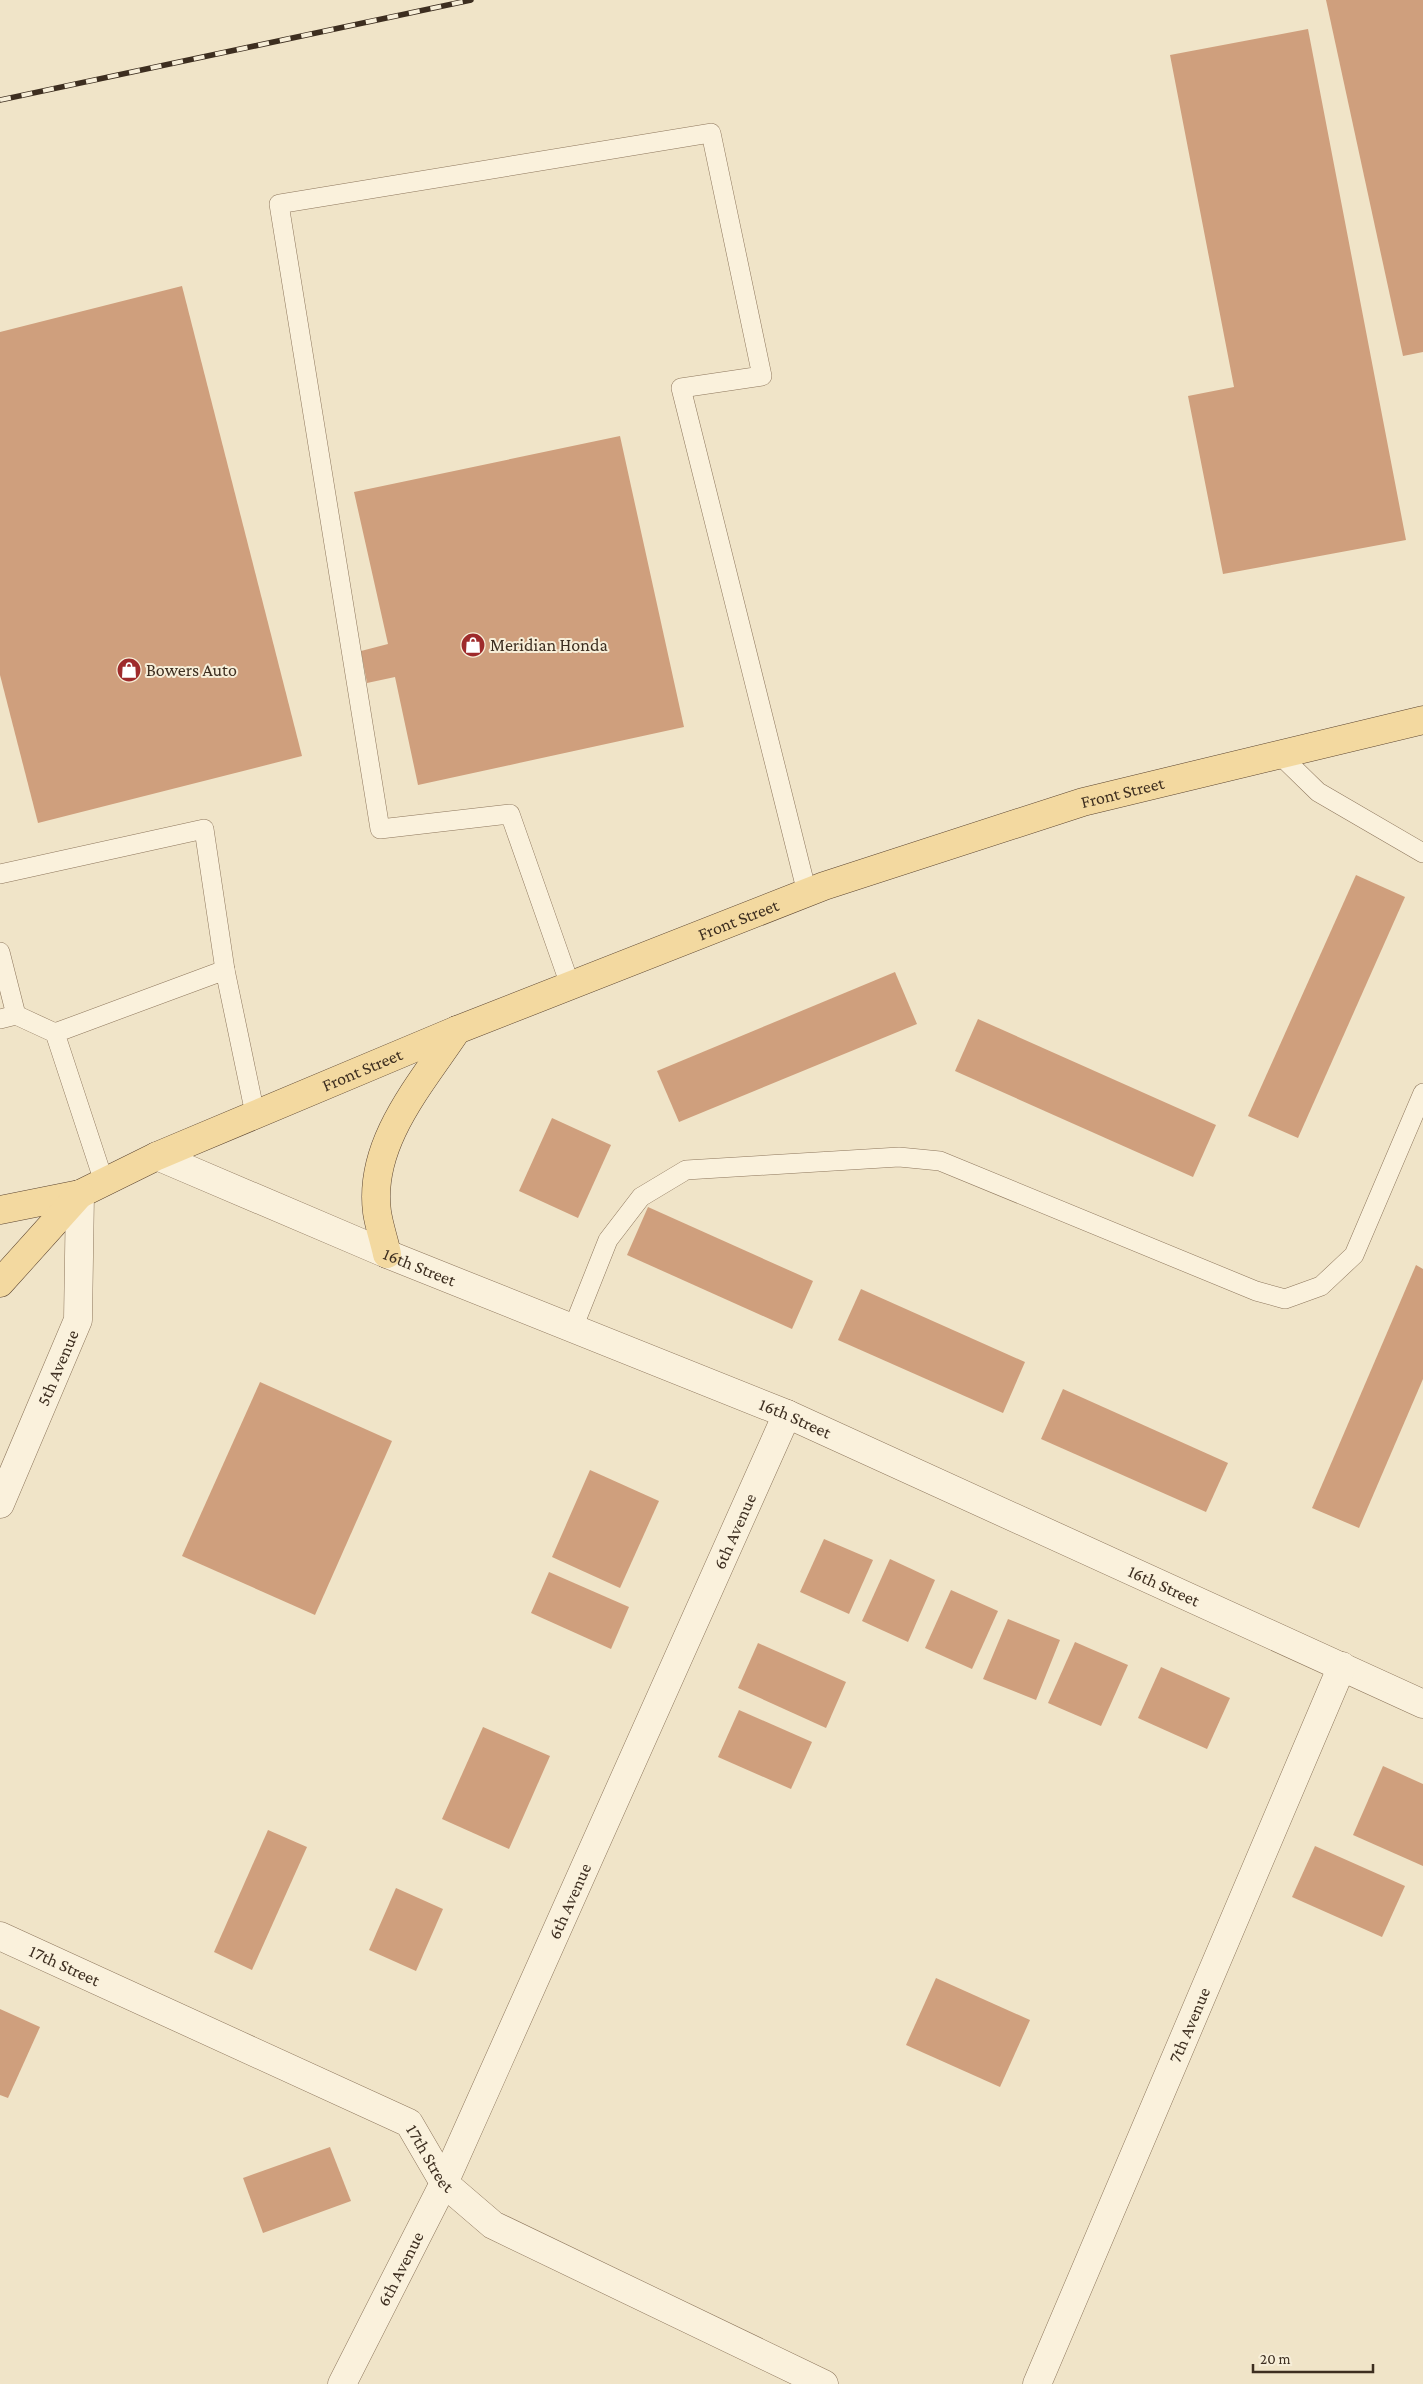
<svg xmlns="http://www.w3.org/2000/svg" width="1423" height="2384" font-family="'Crimson Pro',serif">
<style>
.building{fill:#cf9f7d}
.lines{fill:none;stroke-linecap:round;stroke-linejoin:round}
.lane-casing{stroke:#8d765c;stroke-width:20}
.street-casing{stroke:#8d765c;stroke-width:29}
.primary-casing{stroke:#5b4430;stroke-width:29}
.lane{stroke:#faf1dc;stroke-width:19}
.street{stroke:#faf1dc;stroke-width:28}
.primary{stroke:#f3d9a0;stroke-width:28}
.rail-casing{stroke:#3d2e20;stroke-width:5.5}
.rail{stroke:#f7eed8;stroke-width:4;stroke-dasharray:11;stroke-linecap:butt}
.labels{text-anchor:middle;stroke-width:4;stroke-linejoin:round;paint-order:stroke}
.poi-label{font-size:18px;fill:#3d2e20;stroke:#f7eed8;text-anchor:start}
.street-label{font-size:18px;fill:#3d2e20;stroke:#f7eed8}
</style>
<rect width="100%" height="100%" fill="#f0e4c8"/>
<g class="building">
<polygon points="1326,0 1423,0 1423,352 1403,356"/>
<polygon points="1308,29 1406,540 1223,574 1188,396 1234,387 1170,55"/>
<polygon points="182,286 302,756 38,823 0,675 0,332"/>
<polygon points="620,436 684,727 418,785 395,677 367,683 361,651 388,644 354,492"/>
<polygon points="1356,875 1405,897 1298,1138 1248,1116"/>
<polygon points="895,972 917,1024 679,1122 657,1071"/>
<polygon points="978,1019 1216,1125 1193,1177 955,1071"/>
<polygon points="552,1118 611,1145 578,1218 519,1191"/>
<polygon points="648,1207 813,1281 792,1329 627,1255"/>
<polygon points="1416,1265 1423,1269 1423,1379 1359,1528 1312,1508"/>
<polygon points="861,1289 1025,1362 1003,1413 838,1340"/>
<polygon points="260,1382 392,1441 315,1615 182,1556"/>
<polygon points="1063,1389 1228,1463 1206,1512 1041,1439"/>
<polygon points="590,1470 659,1501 620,1588 552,1557"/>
<polygon points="824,1539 873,1560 849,1614 800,1592"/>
<polygon points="890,1559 935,1580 908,1642 862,1621"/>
<polygon points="549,1572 629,1607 611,1649 531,1613"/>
<polygon points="951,1590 998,1611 972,1669 925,1648"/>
<polygon points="1008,1619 1060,1640 1036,1700 983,1679"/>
<polygon points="1075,1642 1128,1665 1101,1726 1048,1703"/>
<polygon points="758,1643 846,1682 826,1728 738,1688"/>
<polygon points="1161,1667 1230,1698 1207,1749 1138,1718"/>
<polygon points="739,1710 812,1742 791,1789 718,1757"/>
<polygon points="483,1727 550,1756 509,1849 442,1819"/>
<polygon points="1383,1766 1423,1784 1423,1866 1353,1835"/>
<polygon points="268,1830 307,1847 252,1970 214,1952"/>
<polygon points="1315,1846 1405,1886 1382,1937 1292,1897"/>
<polygon points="396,1888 443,1909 416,1971 369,1950"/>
<polygon points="936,1978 1030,2020 1000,2087 906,2045"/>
<polygon points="0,2009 40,2027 8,2098 0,2095"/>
<polygon points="330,2147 351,2201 263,2233 243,2178"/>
</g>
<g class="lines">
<defs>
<g id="lane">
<polyline points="1279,754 1318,792 1423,853"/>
<polyline points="0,874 204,829 225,970"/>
<polyline points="0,952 16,1015"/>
<polyline points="570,985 510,814 380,829 279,204 711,133 762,376 681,388 807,893"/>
<polyline points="0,1019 16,1015 55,1033"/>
<polyline points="104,1182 55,1033 225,970 255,1114"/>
<polyline points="573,1328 608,1240 641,1197 686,1170 899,1157 940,1161 1256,1291 1285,1299 1321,1286 1354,1255 1423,1093"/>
</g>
<g id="street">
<path id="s1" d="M 157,1156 L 387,1254 L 787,1414 L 1423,1704"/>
<path id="s2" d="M 0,1504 L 78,1320 L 80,1194"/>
<path id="s3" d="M 0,1936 L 409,2123 L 444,2183 L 493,2225 L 824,2384"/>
<path id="s4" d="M 342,2384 L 444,2183 L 787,1414"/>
<path id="s5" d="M 1037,2384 L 1342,1666"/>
</g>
<g id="primary">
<path id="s6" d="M 0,1210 L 80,1194 L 157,1156 L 457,1030 L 824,886 L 1083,802 L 1423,720"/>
<path d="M 387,1254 C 384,1240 379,1226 377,1212 C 368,1143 421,1084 457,1030"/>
<polyline points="0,1283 80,1194"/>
</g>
</defs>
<use href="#lane" class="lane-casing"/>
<use href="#street" class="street-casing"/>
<use href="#primary" class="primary-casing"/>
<use href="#lane" class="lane"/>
<use href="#street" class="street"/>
<use href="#primary" class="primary"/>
<defs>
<polyline id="rail" points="0,100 471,0"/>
</defs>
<use href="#rail" class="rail-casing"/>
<use href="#rail" class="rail"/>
</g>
<defs>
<symbol id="shop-disc" viewBox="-11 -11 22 22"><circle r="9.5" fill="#9e2a2b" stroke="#f7eed8"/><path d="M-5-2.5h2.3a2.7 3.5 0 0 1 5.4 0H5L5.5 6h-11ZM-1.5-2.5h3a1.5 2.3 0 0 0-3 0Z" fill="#fff"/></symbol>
</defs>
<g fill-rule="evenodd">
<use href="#shop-disc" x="459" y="631" width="28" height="28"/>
<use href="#shop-disc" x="115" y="656" width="28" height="28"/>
</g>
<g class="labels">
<g class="poi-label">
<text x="490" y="651">Meridian Honda</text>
<text x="146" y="676">Bowers Auto</text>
</g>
<g class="street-label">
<text dy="6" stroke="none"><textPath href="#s6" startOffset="1200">Front Street</textPath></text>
<text dy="6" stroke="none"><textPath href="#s6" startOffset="795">Front Street</textPath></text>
<text dy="6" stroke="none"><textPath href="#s6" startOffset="390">Front Street</textPath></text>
<text dy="6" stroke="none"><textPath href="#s1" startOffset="285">16th Street</textPath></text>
<text dy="6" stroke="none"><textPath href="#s2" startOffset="148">5th Avenue</textPath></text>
<text dy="6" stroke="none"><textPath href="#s1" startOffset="690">16th Street</textPath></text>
<text dy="6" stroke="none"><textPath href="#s4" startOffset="939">6th Avenue</textPath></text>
<text dy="6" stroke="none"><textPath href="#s1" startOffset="1095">16th Street</textPath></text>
<text dy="6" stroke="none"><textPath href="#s4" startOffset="534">6th Avenue</textPath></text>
<text dy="6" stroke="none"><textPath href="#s3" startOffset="71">17th Street</textPath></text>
<text dy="6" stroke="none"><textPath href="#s5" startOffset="390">7th Avenue</textPath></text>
<text dy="6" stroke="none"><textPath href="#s3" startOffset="491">17th Street</textPath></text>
<text dy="6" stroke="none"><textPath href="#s4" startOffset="129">6th Avenue</textPath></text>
</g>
</g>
<path d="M1253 2364v8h120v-8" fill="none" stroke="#3d2e20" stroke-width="2.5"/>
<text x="1260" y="2364" font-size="15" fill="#3d2e20" stroke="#f7eed8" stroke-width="4" paint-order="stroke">20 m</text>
</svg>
